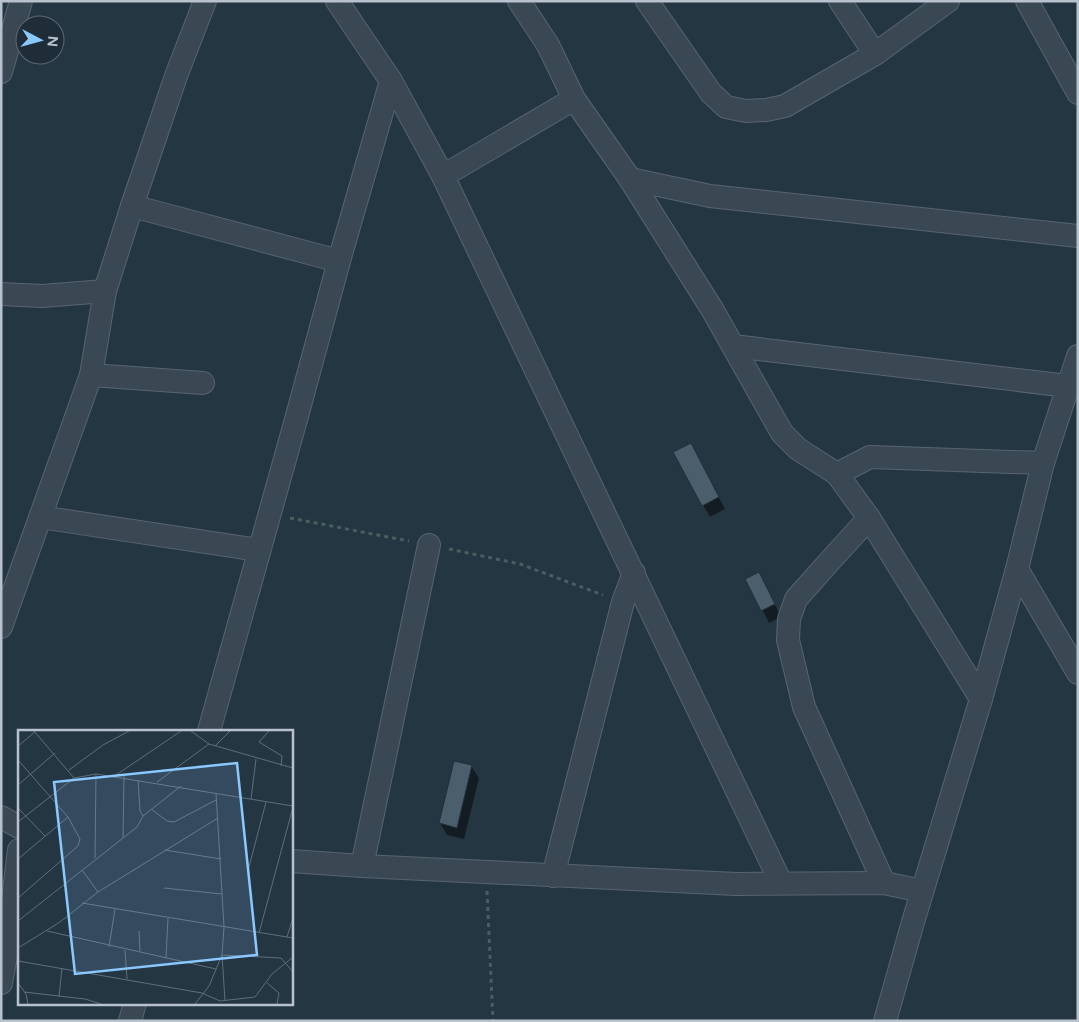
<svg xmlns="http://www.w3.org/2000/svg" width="1079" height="1022" font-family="Figtree,sans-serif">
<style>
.shadow{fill:#0007}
.building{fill:#4b5e6c;stroke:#202f3a}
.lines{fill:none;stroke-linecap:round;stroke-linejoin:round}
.minor-casing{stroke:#586570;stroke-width:24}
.path{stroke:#45605f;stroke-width:3;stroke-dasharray:4 4;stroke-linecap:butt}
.minor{stroke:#394853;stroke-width:22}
.inset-road{fill:none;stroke:#5f6e7a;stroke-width:1}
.view{fill:#8ac8fe;fill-opacity:0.15;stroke:#8ac8fe;stroke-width:2.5}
.inset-edge{fill:none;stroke:#b7c2cd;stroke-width:2.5}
</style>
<rect width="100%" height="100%" fill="#253643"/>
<g class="shadow">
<polygon points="697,457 725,509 710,517 703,505"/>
<polygon points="759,573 781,617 769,623 747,579"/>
<polygon points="471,766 479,778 464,839 447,835 440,823"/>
</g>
<g class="building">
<polygon points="691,443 719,497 702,506 673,452"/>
<polygon points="759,572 775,604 761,611 745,579"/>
<polygon points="454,761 472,765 457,828 439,823"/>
</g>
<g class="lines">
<defs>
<g id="minor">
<polyline points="337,1 391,81 443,176 781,883"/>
<polyline points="519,1 548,45 574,99 630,179 712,309 782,433 798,449 837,474 869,518 981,699"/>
<polyline points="647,1 711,93 726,107 746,111 766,110 785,106 875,54 948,1"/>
<polyline points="840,1 875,54"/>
<polyline points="1027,1 1078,93"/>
<polyline points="1,72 21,1"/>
<polyline points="443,176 574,99"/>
<polyline points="630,179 710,196 1078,236"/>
<polyline points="132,206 339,261"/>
<polyline points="1,294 42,296 105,291"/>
<polyline points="733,346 1068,386"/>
<polyline points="91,375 203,383"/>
<polyline points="837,474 870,457 1043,463"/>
<polyline points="40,517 259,550"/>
<polyline points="869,518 829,562 796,599 789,619 788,640 804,707 884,883"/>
<polyline points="1017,569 1078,673"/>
<polyline points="1,627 91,375 105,291 132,206 176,76 205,1"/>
<polyline points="209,731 297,416 339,261 391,81"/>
<polyline points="1,817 19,827"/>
<polyline points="291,861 362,866 736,884 884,883 922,891"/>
<polyline points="362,866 429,545"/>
<polyline points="553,876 623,602 634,573"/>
<polyline points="1,983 6,956 19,850"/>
<polyline points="130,1021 135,1003"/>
<polyline points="885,1021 913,922 981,699 1017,569 1043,463 1078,356"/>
</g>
</defs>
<use href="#minor" class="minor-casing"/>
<g class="path">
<polyline points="290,518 409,541"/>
<polyline points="449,549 520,564 603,595"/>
<polyline points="487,891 493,1021"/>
</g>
<use href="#minor" class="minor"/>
</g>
<g transform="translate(18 730)">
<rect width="275" height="275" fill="#253643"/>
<path class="inset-road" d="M 16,1 L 56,48M 173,1 L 191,14 L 275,38M 251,1 L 241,12 L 264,26 L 263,36M 0,16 L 17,2M 197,16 L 212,1M 0,30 L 50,87 L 62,109 L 60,116 L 0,168M 51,40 L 85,15 L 111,1M 98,45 L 163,1M 120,50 L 122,81 L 125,86M 139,52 L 191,14M 0,55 L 37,23M 233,69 L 238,29M 0,78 L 27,106M 133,79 L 149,91 L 156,92 L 198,70M 0,92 L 56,48 L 78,44 L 275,76M 105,107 L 106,46M 147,120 L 203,129M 77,128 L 78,44M 0,129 L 50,87M 231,137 L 248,72M 64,140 L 80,162M 146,158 L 204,164M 64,173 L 275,208M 0,191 L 119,97 L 125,86 L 163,56M 29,201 L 198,239M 121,201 L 122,221M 241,203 L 275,77M 269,207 L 275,188M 91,217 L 97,179M 0,218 L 42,192 L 80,162 L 200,88M 107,220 L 109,249M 148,228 L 150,188M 0,231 L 184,263 L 202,271 L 237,267 L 254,244 L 275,227M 0,253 L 8,264 L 10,274M 249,253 L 261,263 L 259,274M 6,262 L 67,269 L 83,274M 41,267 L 44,238M 207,271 L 204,225 L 263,228 L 275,242M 177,274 L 191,256 L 204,225 L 206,197 L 198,63"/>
<path class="view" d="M 219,33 L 239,225 L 57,244 L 36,52 Z"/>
<rect width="275" height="275" class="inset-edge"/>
</g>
<rect width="1079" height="1022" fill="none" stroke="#b7c2cd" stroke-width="5"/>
<g transform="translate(40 40) rotate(96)"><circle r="24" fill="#1e2d38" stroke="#5b6974"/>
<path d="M0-4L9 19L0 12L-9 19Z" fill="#8ac8fe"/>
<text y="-8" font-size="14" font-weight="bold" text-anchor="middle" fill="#b7c2cd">N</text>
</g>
</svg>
